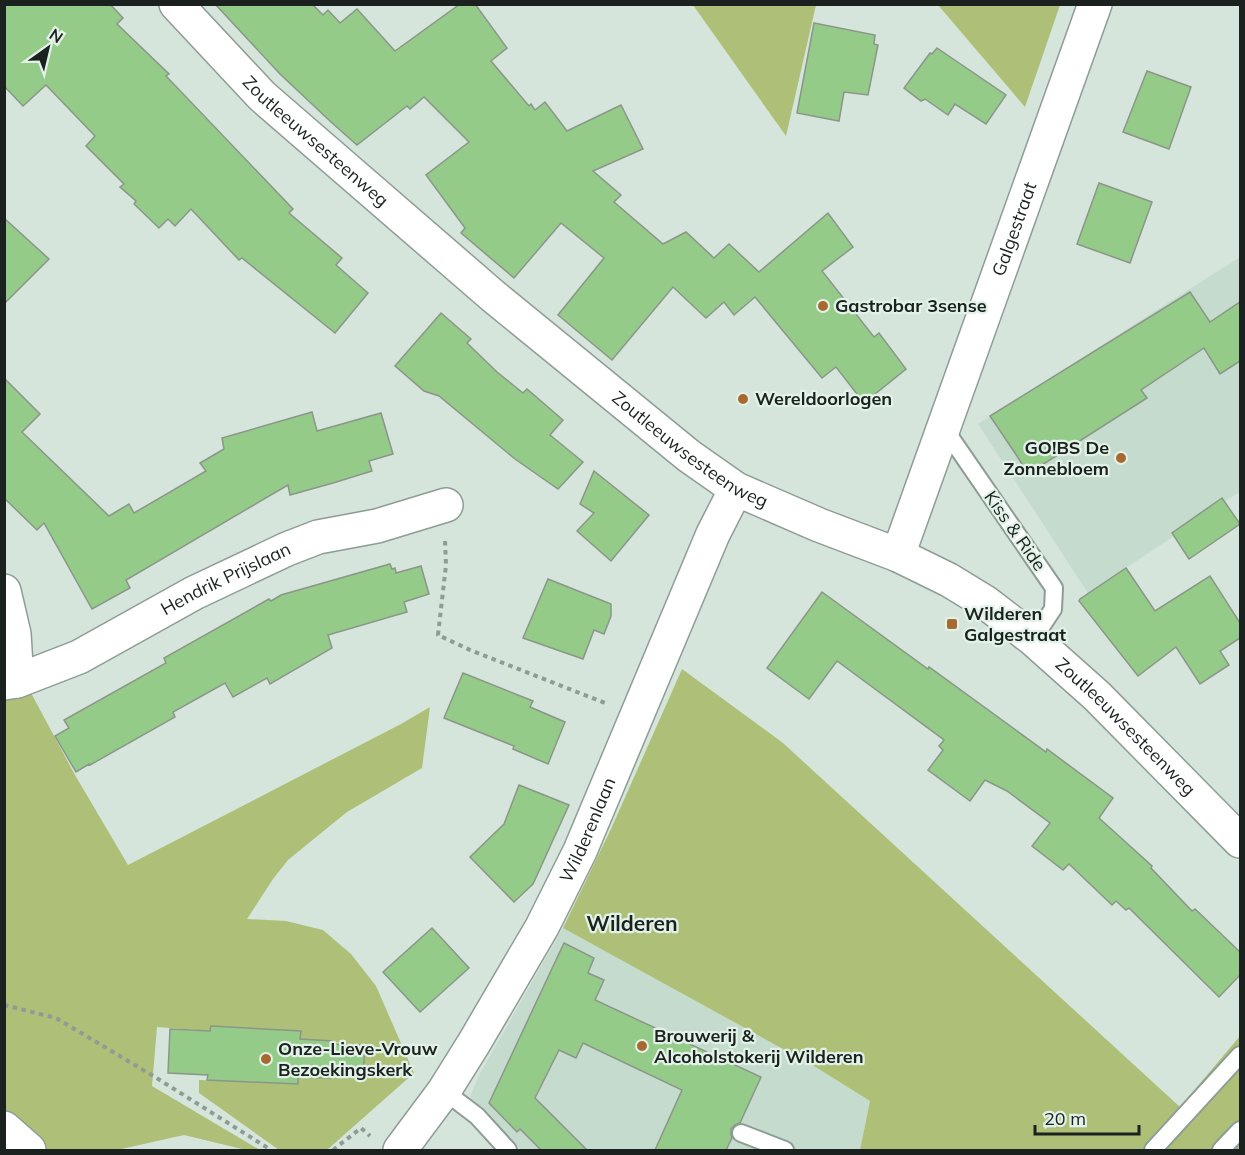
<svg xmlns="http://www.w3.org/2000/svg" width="1245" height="1155" font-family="Mulish,sans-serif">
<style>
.built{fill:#c4dbcd}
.green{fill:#aebf78}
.building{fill:#95cb89;stroke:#8b9689;stroke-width:1.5}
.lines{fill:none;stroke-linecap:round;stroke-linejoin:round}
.service-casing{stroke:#8d9d94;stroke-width:20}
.minor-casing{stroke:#8d9d94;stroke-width:36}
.tertiary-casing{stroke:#8d9d94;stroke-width:36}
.path{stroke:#8f9b94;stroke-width:4;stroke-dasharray:4.5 4.5;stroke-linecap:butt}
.service{stroke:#fff;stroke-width:16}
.minor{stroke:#fff;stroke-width:33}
.tertiary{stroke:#fff;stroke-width:33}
.poi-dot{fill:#a86931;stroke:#e2f2e8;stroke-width:2}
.labels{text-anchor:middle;stroke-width:4.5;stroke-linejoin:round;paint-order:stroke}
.street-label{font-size:18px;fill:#1b211e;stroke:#e2f2e8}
.poi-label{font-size:18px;font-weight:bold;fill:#1b211e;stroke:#e2f2e8;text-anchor:start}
.quarter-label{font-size:21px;font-weight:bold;fill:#1b211e;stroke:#e2f2e8}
</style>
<rect width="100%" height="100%" fill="#d5e5db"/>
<g class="built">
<polygon points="1240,257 1240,492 1172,533 1174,536 1088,593 978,424"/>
<polygon points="563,928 814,1066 870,1101 860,1150 521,1150 470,1097 479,1075"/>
</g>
<g class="green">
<polygon points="693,5 816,5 786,136"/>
<polygon points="938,5 1060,5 1025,107"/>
<polygon points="682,669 783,743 1180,1107 1240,1036 1240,1150 860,1150 870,1101 814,1066 563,928 611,829"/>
<polygon points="31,693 75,775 128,865 401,724 430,707 422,768 347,812 288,860 273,879 247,919 286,921 323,930 351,954 376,986 414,1073 327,1150 279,1150 199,1093 199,1080 298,1084 298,1077 363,1077 365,1045 300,1039 300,1031 211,1026 210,1031 157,1027 152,1086 260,1150 246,1150 184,1135 117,1150 44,1150 5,1112 5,698"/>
</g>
<g class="building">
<polygon points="4,4 110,4 123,18 117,24 169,74 166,76 293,209 289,213 342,258 336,265 368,293 335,333 242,258 239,260 191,209 175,226 168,219 159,228 134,204 136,201 120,187 124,184 86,146 95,136 46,85 23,106 4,86"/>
<polygon points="215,4 312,4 323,15 328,10 340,23 357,9 395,51 460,4 475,4 507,48 491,61 529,106 531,104 535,110 545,102 567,131 621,105 643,149 593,171 621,195 614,202 663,244 686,232 714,258 729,244 759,272 828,213 853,247 822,271 874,337 879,333 906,369 864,403 836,367 822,378 755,297 734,315 724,302 706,318 673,287 612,360 558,315 604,258 561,223 514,278 461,233 465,228 426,175 469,142 424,97 410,109 407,106 357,145 331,122 280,74"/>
<polygon points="814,23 875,35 874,44 878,45 868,95 844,92 839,121 797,113"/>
<polygon points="937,48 1006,95 986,124 955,104 948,115 925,99 921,101 904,88 930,53 932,54"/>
<polygon points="1147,71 1191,87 1169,149 1123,132"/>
<polygon points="1099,183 1152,202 1130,263 1077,244"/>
<polygon points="4,218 49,259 4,304"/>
<polygon points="1190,292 1210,322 1240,302 1240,361 1220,374 1204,348 1141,390 1147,398 1028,474 1017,456 990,416"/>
<polygon points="441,313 471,339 467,343 497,372 523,393 527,389 563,420 550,435 583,462 558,489 515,459 439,396 424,391 395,366"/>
<polygon points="4,378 40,414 22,432 109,516 129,504 134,513 206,471 200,463 224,449 222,438 312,412 317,431 381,413 393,454 369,461 372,471 333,483 290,495 288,485 126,580 130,588 92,609 44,523 37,530 4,498"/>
<polygon points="594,471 649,515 611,561 577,531 594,513 580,504"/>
<polygon points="1222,498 1240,524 1189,559 1172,533"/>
<polygon points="390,564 392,569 395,568 396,573 421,566 429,594 404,602 407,612 328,635 332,648 270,684 267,678 233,697 225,683 173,712 175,717 90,765 89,764 76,772 55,736 69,728 64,720 166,663 164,658 269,599 271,601 281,595"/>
<polygon points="1126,568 1155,611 1210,576 1240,623 1240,638 1220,651 1229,665 1200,684 1176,647 1138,676 1079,601 1080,599"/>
<polygon points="548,579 611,604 611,616 604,634 594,630 583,659 523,638"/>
<polygon points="822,592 928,669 929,667 1046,752 1047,749 1113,798 1099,818 1152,866 1151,868 1192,911 1195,909 1240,952 1240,975 1219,997 1129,908 1126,910 1116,901 1112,905 1069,864 1063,870 1032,846 1050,823 1007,791 985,780 970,801 928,770 943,750 939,746 944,740 837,661 809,699 767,668"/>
<polygon points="463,673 533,701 530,707 565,722 548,764 513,749 514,746 444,718"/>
<polygon points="519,785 569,805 533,884 514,902 470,857 504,824"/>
<polygon points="432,928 469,968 420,1012 383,972"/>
<polygon points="564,943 594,958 588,973 604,980 595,1000 761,1077 740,1123 735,1125 731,1129 731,1134 732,1138 726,1150 655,1150 682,1090 583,1043 576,1058 559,1050 535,1098 587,1150 541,1150 520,1129 517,1132 489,1103"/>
<polygon points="211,1026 301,1031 300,1039 333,1041 336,1044 365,1045 363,1077 335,1075 331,1078 298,1077 298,1084 207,1080 208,1075 168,1073 170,1029 210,1031"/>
</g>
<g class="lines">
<defs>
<g id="service">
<polyline points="944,428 1054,588 1053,609 1033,639"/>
<polyline points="444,1091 477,1116 508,1150"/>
<polyline points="741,1133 785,1150"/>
<polyline points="1153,1150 1240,1055"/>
<polyline points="1221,1150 1240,1130"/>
</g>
<g id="minor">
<polyline points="4,591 14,634 17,681"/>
<path id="s1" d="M 4,683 L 17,681 L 79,657 L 194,593 L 287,549 L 318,537 L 377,526 L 446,505"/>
<polyline points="4,1128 29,1150"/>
<path id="s2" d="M 400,1150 L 444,1091 L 474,1043 L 542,927 L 580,851 L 713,534 L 736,489"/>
</g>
<g id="tertiary">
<path id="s3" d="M 176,4 L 262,96 L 493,296 L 689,456 L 736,489 L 819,525 L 898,555 L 949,580 L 985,602 L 1033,639 L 1097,696 L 1240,841"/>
<path id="s4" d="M 898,555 L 1095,4"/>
</g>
</defs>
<use href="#service" class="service-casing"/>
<use href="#minor" class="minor-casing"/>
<use href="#tertiary" class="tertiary-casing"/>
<g class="path">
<polyline points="445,541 446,565 438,635 470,650 605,703"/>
<polyline points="4,1005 56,1018 155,1077 271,1150"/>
<polyline points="333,1150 361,1128 370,1136"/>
</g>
<use href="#service" class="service"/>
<use href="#minor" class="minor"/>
<use href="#tertiary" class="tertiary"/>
</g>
<g class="poi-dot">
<circle cx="823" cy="306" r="6"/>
<circle cx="743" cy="399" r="6"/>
<circle cx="1121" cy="458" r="6"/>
<rect x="946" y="618" width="12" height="12" rx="3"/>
<circle cx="642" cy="1046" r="6"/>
<circle cx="266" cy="1059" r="6"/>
</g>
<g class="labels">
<g class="street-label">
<text dy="6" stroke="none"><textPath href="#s3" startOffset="196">Zoutleeuwsesteenweg</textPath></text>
<text dy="6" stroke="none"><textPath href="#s4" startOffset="346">Galgestraat</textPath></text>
<text dy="6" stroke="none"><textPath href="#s3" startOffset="682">Zoutleeuwsesteenweg</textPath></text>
<text transform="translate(1015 531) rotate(55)" y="6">Kiss &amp; Ride</text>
<text dy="6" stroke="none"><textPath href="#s1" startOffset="246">Hendrik Prijslaan</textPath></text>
<text dy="6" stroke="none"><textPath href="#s3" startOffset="1204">Zoutleeuwsesteenweg</textPath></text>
<text dy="6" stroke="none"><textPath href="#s2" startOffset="372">Wilderenlaan</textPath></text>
</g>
<g class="poi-label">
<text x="835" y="312">Gastrobar 3sense</text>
<text x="755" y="405">Wereldoorlogen</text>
<text x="1109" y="454" text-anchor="end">GO!BS De<tspan x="1109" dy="21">Zonnebloem</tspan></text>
<text x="964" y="620">Wilderen<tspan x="964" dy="21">Galgestraat</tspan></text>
<text x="654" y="1042">Brouwerij &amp;<tspan x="654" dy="21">Alcoholstokerij Wilderen</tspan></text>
<text x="278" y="1055">Onze-Lieve-Vrouw<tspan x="278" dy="21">Bezoekingskerk</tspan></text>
</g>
<g class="quarter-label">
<text x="632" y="931">Wilderen</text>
</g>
</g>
<rect width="1245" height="1155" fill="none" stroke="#1b211e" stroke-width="12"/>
<g transform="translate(48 48) rotate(34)" stroke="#e2f2e8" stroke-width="4.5" paint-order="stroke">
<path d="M0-4.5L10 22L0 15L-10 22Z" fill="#1b211e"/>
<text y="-9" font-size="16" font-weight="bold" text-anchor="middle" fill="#1b211e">N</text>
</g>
<path d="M1035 1125v9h104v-9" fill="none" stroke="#1b211e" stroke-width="3"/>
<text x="1044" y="1125" font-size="18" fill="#1b211e" stroke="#e2f2e8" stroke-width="4.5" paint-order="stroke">20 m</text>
</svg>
